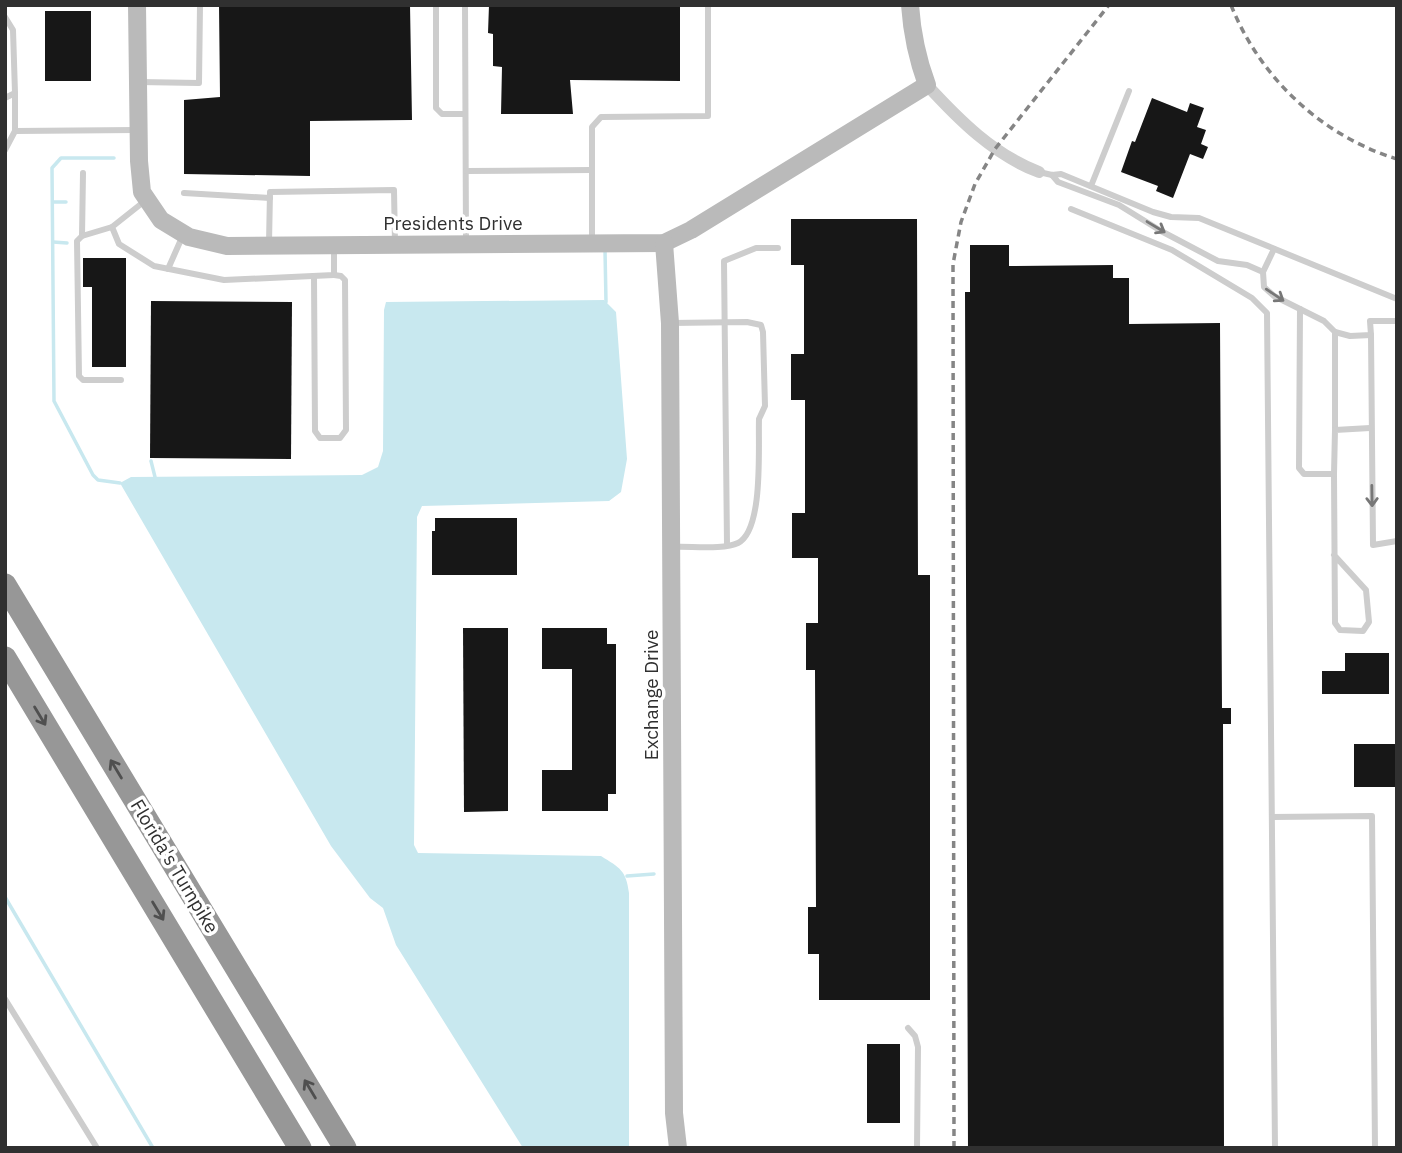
<svg xmlns="http://www.w3.org/2000/svg" width="1402" height="1153" font-family="'IBM Plex Sans',sans-serif">
<style>
.water{fill:#c8e8ef}
.lines{fill:none;stroke-linecap:round;stroke-linejoin:round}
.stream{stroke:#c8e8ef;stroke-width:3.5}
.building{fill:#171717}
.lane{stroke:#cdcdcd;stroke-width:6}
.street{stroke:#cdcdcd;stroke-width:12}
.secondary{stroke:#bababa;stroke-width:18}
.highway{stroke:#979797;stroke-width:23}
.rail{stroke:#858585;stroke-width:3.5;stroke-dasharray:7 5;stroke-linecap:butt}
.oneway{stroke:#777}
.oneway2{stroke:#4f4f4f}
.labels{text-anchor:middle;stroke-width:7;stroke-linejoin:round;paint-order:stroke}
.street-label{font-size:19px;fill:#303030;stroke:#fff}
</style>
<rect width="100%" height="100%" fill="#fff"/>
<path class="water" d="M 604,300 L 616,312 L 627,459 L 621,492 L 609,501 L 422,506 L 417,517 L 414,845 L 418,853 L 601,856 C 620,868 626,870 629,893 L 629,1148 L 523,1148 L 396,945 L 383,908 L 370,898 L 331,846 L 120,483 L 131,477 L 362,475 L 378,467 L 383,451 L 384,310 L 386,302 Z"/>
<g class="lines">
<g class="stream">
<polyline points="114,158 61,158 52,168 54,401 93,475 98,480 120,483"/>
<polyline points="53,202 66,202"/>
<polyline points="53,242 67,243"/>
<polyline points="605,250 606,302"/>
<polyline points="151,461 155,477"/>
<polyline points="627,876 654,874"/>
<polyline points="5,897 153,1148"/>
</g>
</g>
<g class="building">
<polygon points="219,5 410,5 412,120 310,121 310,176 184,174 184,100 220,97"/>
<polygon points="489,5 680,5 680,81 570,80 573,114 501,114 502,67 493,66 493,34 488,33"/>
<rect x="45" y="11" width="46" height="70"/>
<polygon points="1152,98 1187,112 1190,103 1204,108 1197,127 1206,130 1201,144 1208,147 1203,159 1190,154 1173,198 1156,191 1158,186 1121,172 1132,141 1135,142"/>
<polygon points="791,219 917,219 918,575 930,575 930,1000 819,1000 819,954 808,954 808,907 816,907 815,670 806,670 806,623 818,623 818,558 792,558 792,513 805,513 805,400 791,400 791,354 804,354 804,265 791,265"/>
<polygon points="970,245 1009,245 1009,266 1113,265 1113,278 1129,278 1129,324 1220,323 1222,708 1231,708 1231,724 1223,724 1224,1148 968,1148 965,292 970,292"/>
<polygon points="83,258 126,258 126,367 92,367 92,287 83,287"/>
<polygon points="151,301 292,302 291,459 150,458"/>
<polygon points="435,518 517,518 517,575 432,575 432,531 435,531"/>
<polygon points="463,628 508,628 508,811 464,812"/>
<polygon points="542,628 607,628 607,644 616,644 616,794 608,794 608,811 542,811 542,770 572,770 572,669 542,669"/>
<polygon points="1345,653 1389,653 1389,694 1322,694 1322,671 1345,671"/>
<rect x="1354" y="744" width="43" height="43"/>
<rect x="867" y="1044" width="33" height="79"/>
</g>
<g class="lines">
<g class="lane">
<polyline points="436,5 436,108 442,114 465,114"/>
<polyline points="465,5 466,242"/>
<polyline points="5,17 13,30 15,93 5,98"/>
<polyline points="139,82 199,83 200,5"/>
<polyline points="15,93 15,131 136,130"/>
<polyline points="5,150 15,131"/>
<polyline points="466,171 591,170"/>
<polyline points="1039,172 1052,175 1061,174 1153,212 1171,217 1199,218 1397,299"/>
<polyline points="83,173 82,236 77,241 79,376 83,380 121,380"/>
<polyline points="1052,175 1058,182 1119,205 1161,231 1218,261 1247,265 1263,272"/>
<polyline points="1091,186 1129,91"/>
<polyline points="184,193 270,198"/>
<polyline points="146,200 112,227 119,244 154,266 224,280 334,275 334,248"/>
<polyline points="1071,209 1172,250 1252,298 1267,313 1275,1148"/>
<polyline points="82,236 112,227"/>
<polyline points="592,241 592,127 601,117 708,116 708,5"/>
<polyline points="269,243 270,192 394,190 395,243"/>
<polyline points="1274,249 1263,272 1264,287 1274,296 1324,321 1335,332 1350,336 1371,335 1370,321 1397,321"/>
<polyline points="168,269 183,235"/>
<polyline points="314,276 315,431 320,438 340,438 346,430 345,280 341,276 334,275"/>
<polyline points="1300,309 1299,468 1304,474 1334,474 1335,623 1340,630 1363,631 1369,622 1366,590 1334,555"/>
<path d="M 671,323 L 747,322 L 761,325 L 763,332 L 765,406 L 759,419 C 758,446 764,530 738,543 C 724,550 690,546 673,547"/>
<polyline points="1371,335 1373,545 1397,541"/>
<polyline points="1335,430 1335,332"/>
<polyline points="1334,474 1335,430 1370,428"/>
<polyline points="727,545 724,261 756,248 778,248"/>
<polyline points="1272,817 1372,816 1375,1148"/>
<polyline points="5,999 97,1148"/>
<polyline points="908,1028 915,1036 918,1047 917,1148"/>
</g>
<path class="street" d="M 927,85 C 959,120 994,155 1039,172"/>
<g class="secondary">
<path d="M 137,5 L 139,161 L 142,192 L 161,220 L 189,237 L 227,246 L 664,243 L 691,230 L 927,85 C 917,58 912,34 910,5"/>
<polyline points="664,243 670,323 674,1113 678,1148"/>
</g>
<g class="highway">
<polyline points="5,585 345,1148"/>
<polyline points="5,658 300,1148"/>
</g>
<g class="rail">
<path d="M 1231,5 C 1260,78 1322,136 1397,159"/>
<polyline points="954,1148 953,264 961,222 975,184 995,149 1109,5"/>
</g>
</g>
<defs><path id="oneway-shaft" d="M-6 0H5M1.5-3L5.5 0L1.5 3" fill="none" stroke-width="1.6" stroke-linecap="round" stroke-linejoin="round" transform="scale(1.75)"/></defs>
<g class="oneway">
<use href="#oneway-shaft" transform="translate(1156 227) rotate(31)"/>
<use href="#oneway-shaft" transform="translate(1275 295) rotate(34)"/>
<use href="#oneway-shaft" transform="translate(1372 496) rotate(89)"/>
</g>
<g class="oneway2">
<use href="#oneway-shaft" transform="translate(40 716) rotate(59)"/>
<use href="#oneway-shaft" transform="translate(116 769) rotate(-121)"/>
<use href="#oneway-shaft" transform="translate(158 911) rotate(59)"/>
<use href="#oneway-shaft" transform="translate(310 1089) rotate(-121)"/>
</g>
<g class="labels">
<g class="street-label">
<text x="453" y="230">Presidents Drive</text>
<text transform="translate(651 695) rotate(-90)" y="7">Exchange Drive</text>
<text transform="translate(175 866) rotate(59)" y="7">Florida's Turnpike</text>
</g>
</g>
<rect width="1402" height="1153" fill="none" stroke="#303030" stroke-width="14"/>
</svg>
